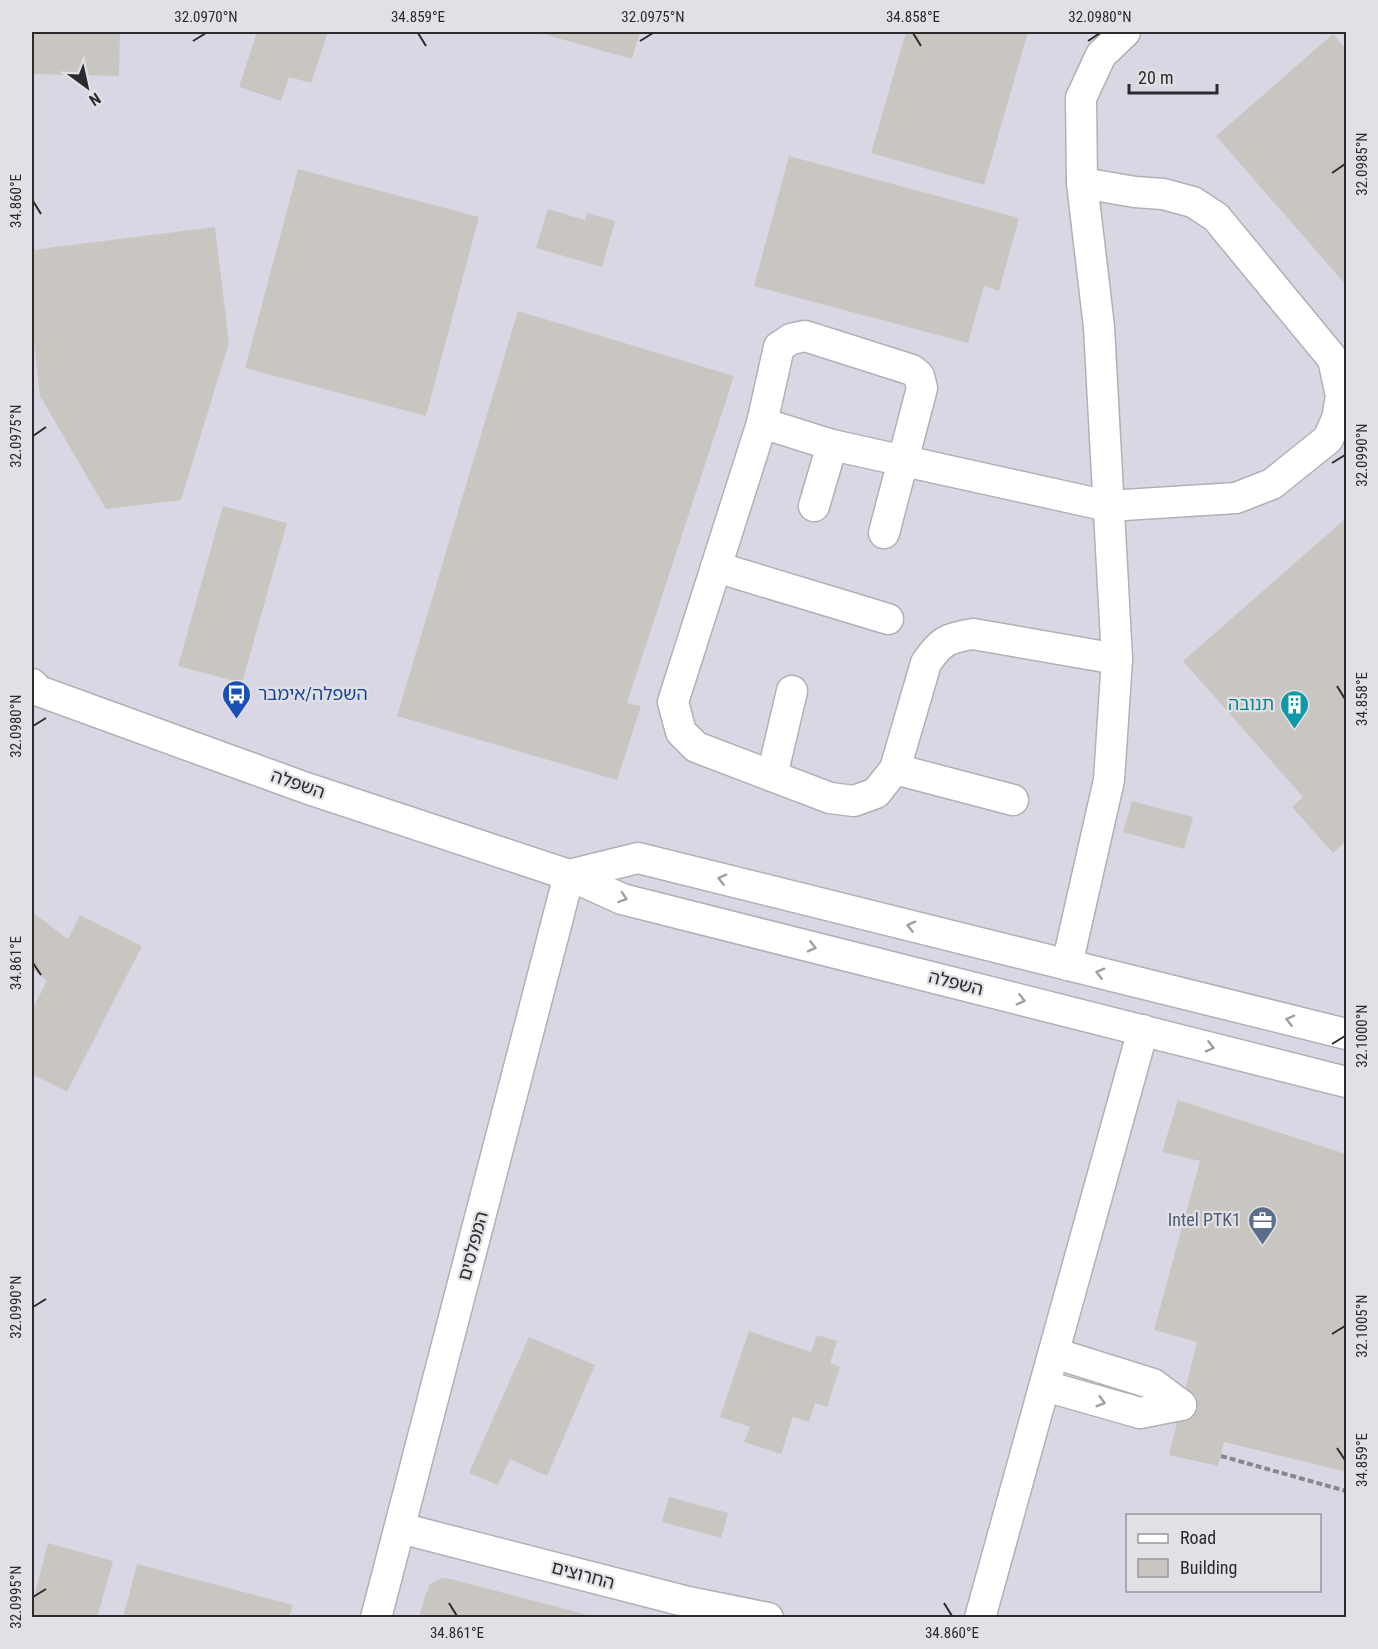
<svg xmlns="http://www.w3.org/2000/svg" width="1378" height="1649" font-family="'Roboto Condensed','Noto Sans Hebrew',sans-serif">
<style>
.built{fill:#dad7e4;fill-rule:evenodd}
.building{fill:#c9c6c2}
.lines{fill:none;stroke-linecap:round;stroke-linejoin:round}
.minor-casing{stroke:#b2b0b5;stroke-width:33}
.path{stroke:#88878b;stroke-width:4;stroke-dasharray:6 3;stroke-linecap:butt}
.minor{stroke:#fff;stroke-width:30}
.oneway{stroke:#a09fa0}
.ticks{fill:none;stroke:#2b2a2c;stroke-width:2}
.labels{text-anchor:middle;stroke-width:4.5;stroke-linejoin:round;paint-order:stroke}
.transit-label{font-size:18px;fill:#164399;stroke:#e1e0e5;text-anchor:start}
.culture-label{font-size:18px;fill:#0d838f;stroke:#e1e0e5;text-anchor:end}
.street-label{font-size:18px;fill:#2b2a2c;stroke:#e1e0e5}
.service-label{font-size:18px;fill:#4e5e75;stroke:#e1e0e5;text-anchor:end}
.neatline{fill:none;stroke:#2b2a2c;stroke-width:2}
.ticks-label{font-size:15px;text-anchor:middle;fill:#2b2a2c}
</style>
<rect width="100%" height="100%" fill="#e1e0e5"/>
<path class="built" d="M 32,32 L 1346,32 L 1346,1617 L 32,1618 ZM 1128,1516 L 1320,1516 L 1320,1590 L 1128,1590 Z"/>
<g class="building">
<polygon points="32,32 120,32 119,76 32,74"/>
<polygon points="257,32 328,32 311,83 289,77 281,101 239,87"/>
<polygon points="536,32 640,32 632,59"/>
<polygon points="906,32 1028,32 984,185 871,153"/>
<polygon points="1333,34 1346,49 1346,285 1216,136"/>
<polygon points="789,156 1019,218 999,291 984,286 968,343 754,286"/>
<polygon points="298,169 479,217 426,416 245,368"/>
<polygon points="548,209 585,220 587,213 615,221 602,267 536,248"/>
<polygon points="215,227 229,343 181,500 106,509 40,396 32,324 32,250"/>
<polygon points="518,311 734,376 627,703 641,706 617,780 397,716"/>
<polygon points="223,506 287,523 242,683 178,666"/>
<polygon points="1346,518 1346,841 1333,853 1292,807 1303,797 1183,661"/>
<polygon points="1132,801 1193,817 1184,849 1123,832"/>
<polygon points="32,912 68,939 80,915 142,946 67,1092 32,1074 32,1010 47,981 32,969"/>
<polygon points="1178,1100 1346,1154 1346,1472 1224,1442 1218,1466 1169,1455 1197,1342 1154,1330 1200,1161 1162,1152"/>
<polygon points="749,1331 811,1352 817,1335 837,1341 830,1363 840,1367 827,1407 815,1403 809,1422 793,1417 781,1454 744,1442 750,1427 720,1417"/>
<polygon points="529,1337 595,1365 547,1476 510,1459 498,1485 469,1473"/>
<polygon points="669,1497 728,1513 721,1538 662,1522"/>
<polygon points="48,1543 113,1561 97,1618 32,1618 32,1604"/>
<polygon points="137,1564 293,1605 289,1618 123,1618"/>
<polygon points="441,1578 451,1579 599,1618 419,1618 425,1596 430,1584"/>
</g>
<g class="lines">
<defs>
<g id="minor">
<path d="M 762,423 L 673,702 L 681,732 L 696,747 L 830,798 L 854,801 L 876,793 L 895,769 L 926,663 C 941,641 947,638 973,634 L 1117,659"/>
<polyline points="814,506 832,445"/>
<polyline points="884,533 922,388 919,376 912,370 805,336 791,339 779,347 762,423 832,445 1108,506 1236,498 1272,484 1328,439 1337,419 1341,396 1333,359 1216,217 1193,202 1163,194 1135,192 1082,183"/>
<polyline points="716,567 888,619"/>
<polyline points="32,684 39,691 306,788 569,875 622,899 1346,1082"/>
<polyline points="895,769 1013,800"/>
<polyline points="772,776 792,691"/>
<polyline points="569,875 638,858 1346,1034"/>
<polyline points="1067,965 1109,780 1117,659 1099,327 1082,183 1081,98 1101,55 1125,32"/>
<polyline points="1054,1353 1153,1384 1181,1405"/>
<polyline points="1045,1386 1140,1413 1181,1405"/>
<polyline points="400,1528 688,1602 768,1618"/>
<polyline points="376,1618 569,875"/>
<polyline points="980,1618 1143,1030"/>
</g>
</defs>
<use href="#minor" class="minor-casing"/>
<polyline class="path" points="1221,1456 1346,1491"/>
<use href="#minor" class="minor"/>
</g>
<defs><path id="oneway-chevron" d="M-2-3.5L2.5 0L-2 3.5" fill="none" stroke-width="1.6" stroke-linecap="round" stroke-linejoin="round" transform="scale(1.5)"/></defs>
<g class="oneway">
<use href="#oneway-chevron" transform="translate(722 879) rotate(-166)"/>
<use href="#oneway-chevron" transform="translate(623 898) rotate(19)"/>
<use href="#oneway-chevron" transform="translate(911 926) rotate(-166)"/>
<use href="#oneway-chevron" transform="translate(812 947) rotate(14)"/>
<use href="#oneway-chevron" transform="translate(1100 973) rotate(-166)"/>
<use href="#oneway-chevron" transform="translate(1021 1000) rotate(14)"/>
<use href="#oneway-chevron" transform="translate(1290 1020) rotate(-166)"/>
<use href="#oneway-chevron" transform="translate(1210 1047) rotate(14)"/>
<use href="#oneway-chevron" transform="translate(1101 1402) rotate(16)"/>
</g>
<path class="ticks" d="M 418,33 L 426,46M 913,33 L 921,46M 193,41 L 206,33M 640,41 L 653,33M 1088,41 L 1100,33M 1332,173 L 1345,164M 33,201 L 41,214M 33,436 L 46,427M 1332,463 L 1345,455M 1337,686 L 1345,699M 33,726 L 46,718M 33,963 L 41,975M 1332,1044 L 1345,1036M 33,1307 L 46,1299M 1332,1334 L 1345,1326M 1337,1448 L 1345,1460M 33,1597 L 46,1589M 449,1603 L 457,1616M 944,1603 L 952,1616"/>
<defs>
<symbol id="bus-pin" viewBox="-11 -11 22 30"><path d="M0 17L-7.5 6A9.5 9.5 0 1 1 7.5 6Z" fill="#1a4fb4" stroke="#e1e0e5"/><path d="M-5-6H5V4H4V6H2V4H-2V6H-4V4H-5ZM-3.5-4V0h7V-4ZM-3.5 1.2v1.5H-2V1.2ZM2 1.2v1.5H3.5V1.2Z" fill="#fff"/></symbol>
<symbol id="building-pin" viewBox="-11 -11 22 30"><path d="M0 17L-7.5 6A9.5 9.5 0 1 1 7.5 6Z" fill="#0f9aa8" stroke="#e1e0e5"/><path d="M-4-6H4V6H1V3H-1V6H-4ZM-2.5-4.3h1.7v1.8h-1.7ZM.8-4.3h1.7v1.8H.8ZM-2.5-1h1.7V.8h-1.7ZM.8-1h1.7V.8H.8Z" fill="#fff"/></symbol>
<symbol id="office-pin" viewBox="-11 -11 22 30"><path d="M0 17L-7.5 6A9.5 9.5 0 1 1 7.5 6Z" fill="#5c6f8a" stroke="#e1e0e5"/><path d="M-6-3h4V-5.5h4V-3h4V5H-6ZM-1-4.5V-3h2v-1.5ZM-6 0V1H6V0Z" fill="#fff"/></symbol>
</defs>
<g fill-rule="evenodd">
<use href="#bus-pin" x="220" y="678" width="33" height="45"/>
<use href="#building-pin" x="1278" y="688" width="33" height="45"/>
<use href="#office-pin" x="1246" y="1204" width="33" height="45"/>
</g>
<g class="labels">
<g class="transit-label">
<text x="258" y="700">השפלה/אימבר</text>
</g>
<g class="culture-label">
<text x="1274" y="710">תנובה</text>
</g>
<g class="street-label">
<text transform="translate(298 784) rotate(19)" y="6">השפלה</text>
<text transform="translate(956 983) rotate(14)" y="6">השפלה</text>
<text transform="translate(473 1246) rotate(-75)" y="6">המפלסים</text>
<text transform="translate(583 1575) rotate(15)" y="6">החרוצים</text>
</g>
<g class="service-label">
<text x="1241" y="1226">Intel PTK1</text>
</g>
</g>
<rect width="1378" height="1649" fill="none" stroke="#e1e0e5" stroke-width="66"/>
<rect x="1126" y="1514" width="195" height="78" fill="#e1e0e5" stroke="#98979b" stroke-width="1.5"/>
<rect x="1138" y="1534" width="30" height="9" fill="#ffffff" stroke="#98979b" stroke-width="1.5"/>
<text x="1180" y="1544" font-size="18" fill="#2b2a2c">Road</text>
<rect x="1138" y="1559" width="30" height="18" fill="#c9c6c2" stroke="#98979b" stroke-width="1.5"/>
<text x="1180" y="1574" font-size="18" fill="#2b2a2c">Building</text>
<g transform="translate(87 87) rotate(147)" stroke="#e1e0e5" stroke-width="4.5" paint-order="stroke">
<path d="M0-4.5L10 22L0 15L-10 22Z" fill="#2b2a2c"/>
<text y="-9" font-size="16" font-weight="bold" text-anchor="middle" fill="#2b2a2c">N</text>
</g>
<path d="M1129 84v9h88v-9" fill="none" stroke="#2b2a2c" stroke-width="3"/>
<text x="1138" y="84" font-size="18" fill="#2b2a2c" stroke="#e1e0e5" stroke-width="4.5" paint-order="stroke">20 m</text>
<rect x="33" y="33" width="1312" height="1583" class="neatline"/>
<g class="ticks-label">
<text x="206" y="22">32.0970°N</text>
<text x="418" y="22">34.859°E</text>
<text x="653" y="22">32.0975°N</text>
<text x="913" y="22">34.858°E</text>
<text x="1100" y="22">32.0980°N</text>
<text transform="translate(1362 164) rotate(-90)" y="5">32.0985°N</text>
<text transform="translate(16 201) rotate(-90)" y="5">34.860°E</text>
<text transform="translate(16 436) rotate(-90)" y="5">32.0975°N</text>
<text transform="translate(1362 455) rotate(-90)" y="5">32.0990°N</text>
<text transform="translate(1362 699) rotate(-90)" y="5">34.858°E</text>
<text transform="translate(16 726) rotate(-90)" y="5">32.0980°N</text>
<text transform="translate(16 963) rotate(-90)" y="5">34.861°E</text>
<text transform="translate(1362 1036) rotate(-90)" y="5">32.1000°N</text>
<text transform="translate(16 1307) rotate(-90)" y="5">32.0990°N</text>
<text transform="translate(1362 1326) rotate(-90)" y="5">32.1005°N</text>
<text transform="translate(1362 1460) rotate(-90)" y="5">34.859°E</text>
<text transform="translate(16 1597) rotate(-90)" y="5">32.0995°N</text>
<text x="457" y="1638">34.861°E</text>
<text x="952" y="1638">34.860°E</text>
</g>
</svg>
